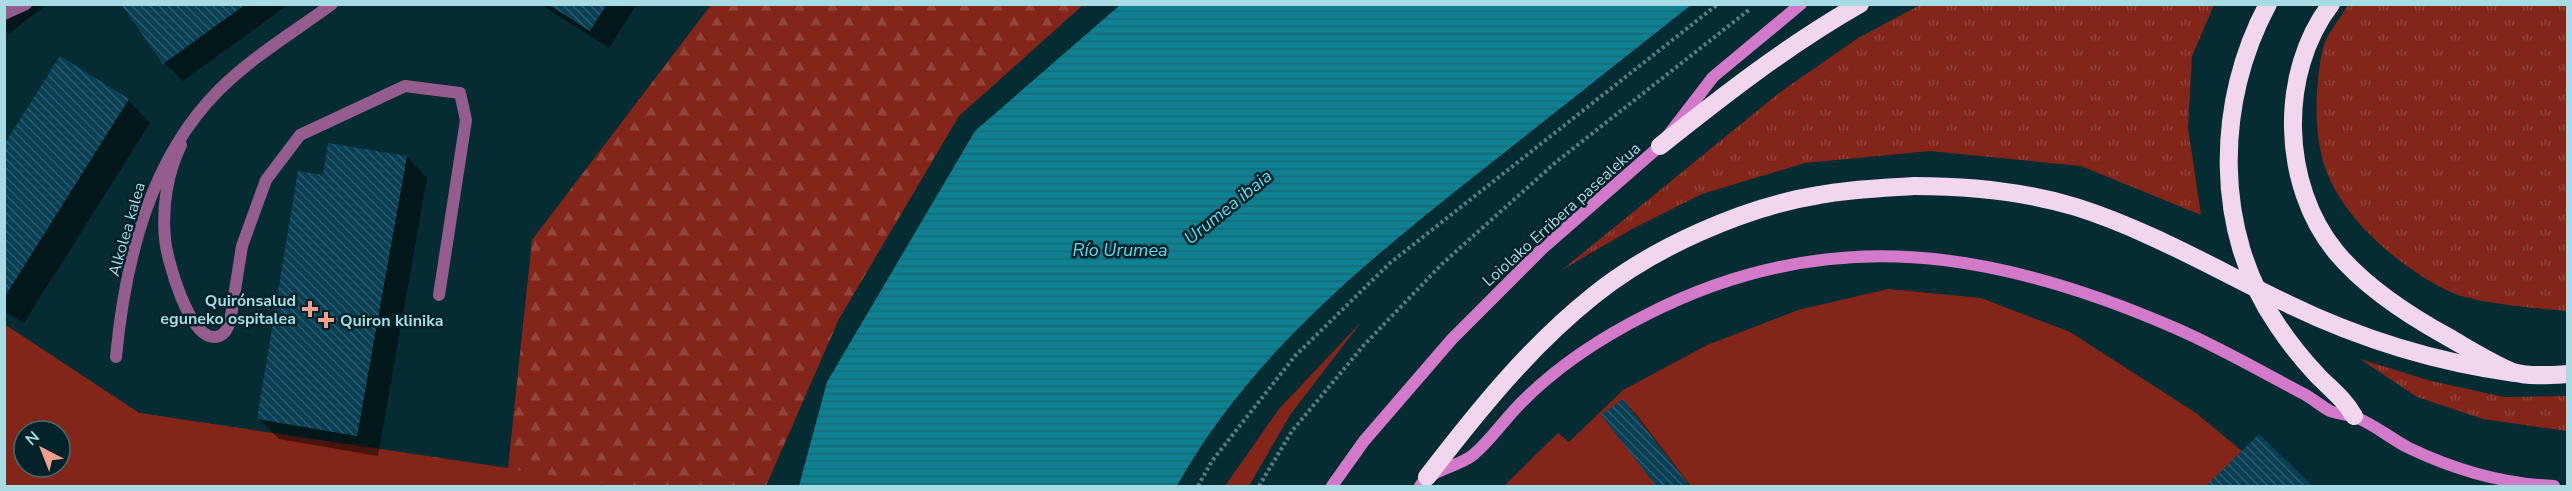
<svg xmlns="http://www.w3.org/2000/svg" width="2572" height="491" font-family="'Nunito Sans',sans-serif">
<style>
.grass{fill:url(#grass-tufts)}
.forest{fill:url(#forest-firs);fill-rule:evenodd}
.green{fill:#832619;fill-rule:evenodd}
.water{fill:url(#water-rules)}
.shadow{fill:#0007}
.building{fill:url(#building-back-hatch)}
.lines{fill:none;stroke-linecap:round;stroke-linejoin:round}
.path{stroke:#527f86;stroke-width:4;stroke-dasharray:3 3;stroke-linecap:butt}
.lane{stroke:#945d8d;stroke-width:12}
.street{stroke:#945d8d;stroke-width:12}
.secondary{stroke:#d27ac9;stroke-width:12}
.highway{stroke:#f1d6ed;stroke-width:18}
.highway-bridge{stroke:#f1d6ed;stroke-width:18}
.poi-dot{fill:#f49d8d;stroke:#002228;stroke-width:2}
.labels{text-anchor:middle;stroke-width:5;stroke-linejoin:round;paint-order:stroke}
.street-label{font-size:16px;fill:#a9dbe5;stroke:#002228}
.poi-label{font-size:16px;font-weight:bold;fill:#a9dbe5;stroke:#002228;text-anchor:end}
.water-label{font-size:18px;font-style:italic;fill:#62dbf0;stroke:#002228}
</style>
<defs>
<pattern id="grass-tufts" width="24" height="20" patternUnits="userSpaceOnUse" patternTransform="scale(1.5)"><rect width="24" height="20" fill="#832619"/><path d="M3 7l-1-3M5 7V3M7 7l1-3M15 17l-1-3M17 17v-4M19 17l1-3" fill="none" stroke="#92453a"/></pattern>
<pattern id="forest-firs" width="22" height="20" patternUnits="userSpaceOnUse" patternTransform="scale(1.5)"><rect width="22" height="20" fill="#832619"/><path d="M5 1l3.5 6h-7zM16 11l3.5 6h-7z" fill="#92453a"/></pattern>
<pattern id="water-rules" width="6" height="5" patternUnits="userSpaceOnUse" patternTransform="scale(1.5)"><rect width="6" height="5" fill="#0d8091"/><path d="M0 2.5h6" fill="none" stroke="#1c6773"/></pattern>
<pattern id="building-back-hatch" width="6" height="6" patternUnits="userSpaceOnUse" patternTransform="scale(1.5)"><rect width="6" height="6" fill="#0a4055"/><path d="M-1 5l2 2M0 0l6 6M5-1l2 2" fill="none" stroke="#2b5b6d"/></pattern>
</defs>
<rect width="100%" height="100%" fill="#052c32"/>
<g class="grass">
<polygon points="1920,5 2214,5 2192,56 2188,128 2201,215 2081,166 1930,151 1805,163 1702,194 1632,229 1562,270 1779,93 1858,38"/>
<path d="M 2348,5 L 2567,5 L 2567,311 C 2536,308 2474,304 2446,290 C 2399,266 2345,221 2326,170 C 2313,136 2315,83 2323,48 C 2327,33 2341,18 2348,5 Z"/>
<polygon points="2360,359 2431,381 2504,397 2567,396 2567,431 2483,419 2417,397"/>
</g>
<path class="forest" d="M 711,5 L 1083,5 L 959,116 L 839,319 L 766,486 L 5,486 L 4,324 L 139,413 L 508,468 L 532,240 ZM 24,431 L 60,431 L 60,467 L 24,467 Z"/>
<g class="green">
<polygon points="1888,289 1981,298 2070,332 2196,413 2284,486 1504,486 1558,433 1569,442 1623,390 1707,345 1798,310"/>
<polygon points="1362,321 1290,415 1249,486 1225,486 1279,409"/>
<path d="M 4,324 L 139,413 L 622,486 L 5,486 ZM 24,431 L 60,431 L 60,467 L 24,467 Z"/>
</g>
<path class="water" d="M 1120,5 L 1691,5 C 1621,60 1551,116 1481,171 C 1367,261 1248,357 1177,486 L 799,486 L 827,382 L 975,131 Z"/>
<g class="shadow">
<polygon points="4,4 47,4 9,34 4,29"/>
<polygon points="123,4 289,4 183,81 165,63"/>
<polygon points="540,4 637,4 609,48"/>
<polygon points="128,100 150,123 24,323 4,311 4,148"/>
<polygon points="407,157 427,178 378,456 279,439 259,419 324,176"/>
<polygon points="1623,401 1637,415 1691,486 1657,486 1603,416"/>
<polygon points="2259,436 2310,486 2208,486"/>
</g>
<g class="building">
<polygon points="121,4 246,4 163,64"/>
<polygon points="548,4 607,4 590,31"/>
<polygon points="60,56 129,99 4,298 4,145"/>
<polygon points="328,143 407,156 357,436 257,419 298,171 323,175"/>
<polygon points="1623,399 1690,486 1656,486 1601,415"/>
<polygon points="2259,434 2312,486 2206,486"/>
</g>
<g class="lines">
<g class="path">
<polyline points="1198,486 1212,461 1295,356 1390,263 1718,4"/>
<polyline points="1259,486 1292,431 1364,345 1443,263 1556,162 1750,9"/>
</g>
<path class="lane" d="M 181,145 C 167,173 162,208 165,239 C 167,260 189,339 215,337 C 224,336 227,330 230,322 L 242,246 L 266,180 L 300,135 L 405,86 L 460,93 L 466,120 L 439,295"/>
<g class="street">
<polyline points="4,14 26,4"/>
<path d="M 116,357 C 125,262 149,160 219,90 C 252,57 294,32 332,4"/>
</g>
<g class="secondary">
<polyline points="1332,486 1364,441 1452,339 1543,248 1660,146 1713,77 1801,4"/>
<path d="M 1420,486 C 1433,468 1456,468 1473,455 C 1490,441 1504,420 1520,404 C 1556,367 1602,337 1648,314 C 1829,222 1996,250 2175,328 C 2219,347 2262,372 2304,394 C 2313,399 2321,406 2330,411 C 2338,414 2347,414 2355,417 C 2374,424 2391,439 2409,448 C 2455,470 2504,484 2554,486"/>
</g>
<g class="highway">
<path d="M 2268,4 C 2215,102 2213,232 2278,326 C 2290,344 2303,360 2318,376 C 2332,390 2344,399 2354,416"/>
<path d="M 2331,4 C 2278,73 2281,185 2336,252 C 2366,288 2408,315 2448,337 C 2469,349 2491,363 2513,372 C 2527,377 2552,375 2568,374"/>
<path d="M 1660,146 C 1724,95 1788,45 1860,4"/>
<path d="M 1427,477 C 1477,412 1529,347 1593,296 C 1652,248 1744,207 1819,195 C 1851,189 1883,188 1914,186"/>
</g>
<path class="highway-bridge" d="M 1914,186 C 1969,186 2023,191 2076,207 C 2149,230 2217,270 2286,303 C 2360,339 2434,362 2515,373"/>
</g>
<g class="poi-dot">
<path d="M307 300h6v6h6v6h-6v6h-6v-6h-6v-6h6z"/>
<path d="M323 311h6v6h6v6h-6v6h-6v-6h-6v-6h6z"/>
</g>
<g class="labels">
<g class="street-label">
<text transform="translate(1561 214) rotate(-42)" y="6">Loiolako Erribera pasealekua</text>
<text transform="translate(126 229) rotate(-74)" y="6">Alkolea kalea</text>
</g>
<g class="poi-label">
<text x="296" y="306">Quirónsalud<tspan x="296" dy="18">eguneko ospitalea</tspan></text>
<text x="340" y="326" text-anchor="start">Quiron klinika</text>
</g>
<g class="water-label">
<text transform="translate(1228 207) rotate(-39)" y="6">Urumea ibaia</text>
<text x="1120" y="256">Río Urumea</text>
</g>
</g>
<rect width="2572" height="491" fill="none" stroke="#a9dbe5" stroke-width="12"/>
<g transform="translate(42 449) rotate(318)"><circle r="28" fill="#002228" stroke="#446c74" stroke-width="1.5"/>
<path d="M0-4.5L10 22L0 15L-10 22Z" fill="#f49d8d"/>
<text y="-9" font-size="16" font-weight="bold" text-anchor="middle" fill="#a9dbe5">N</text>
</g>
</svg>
